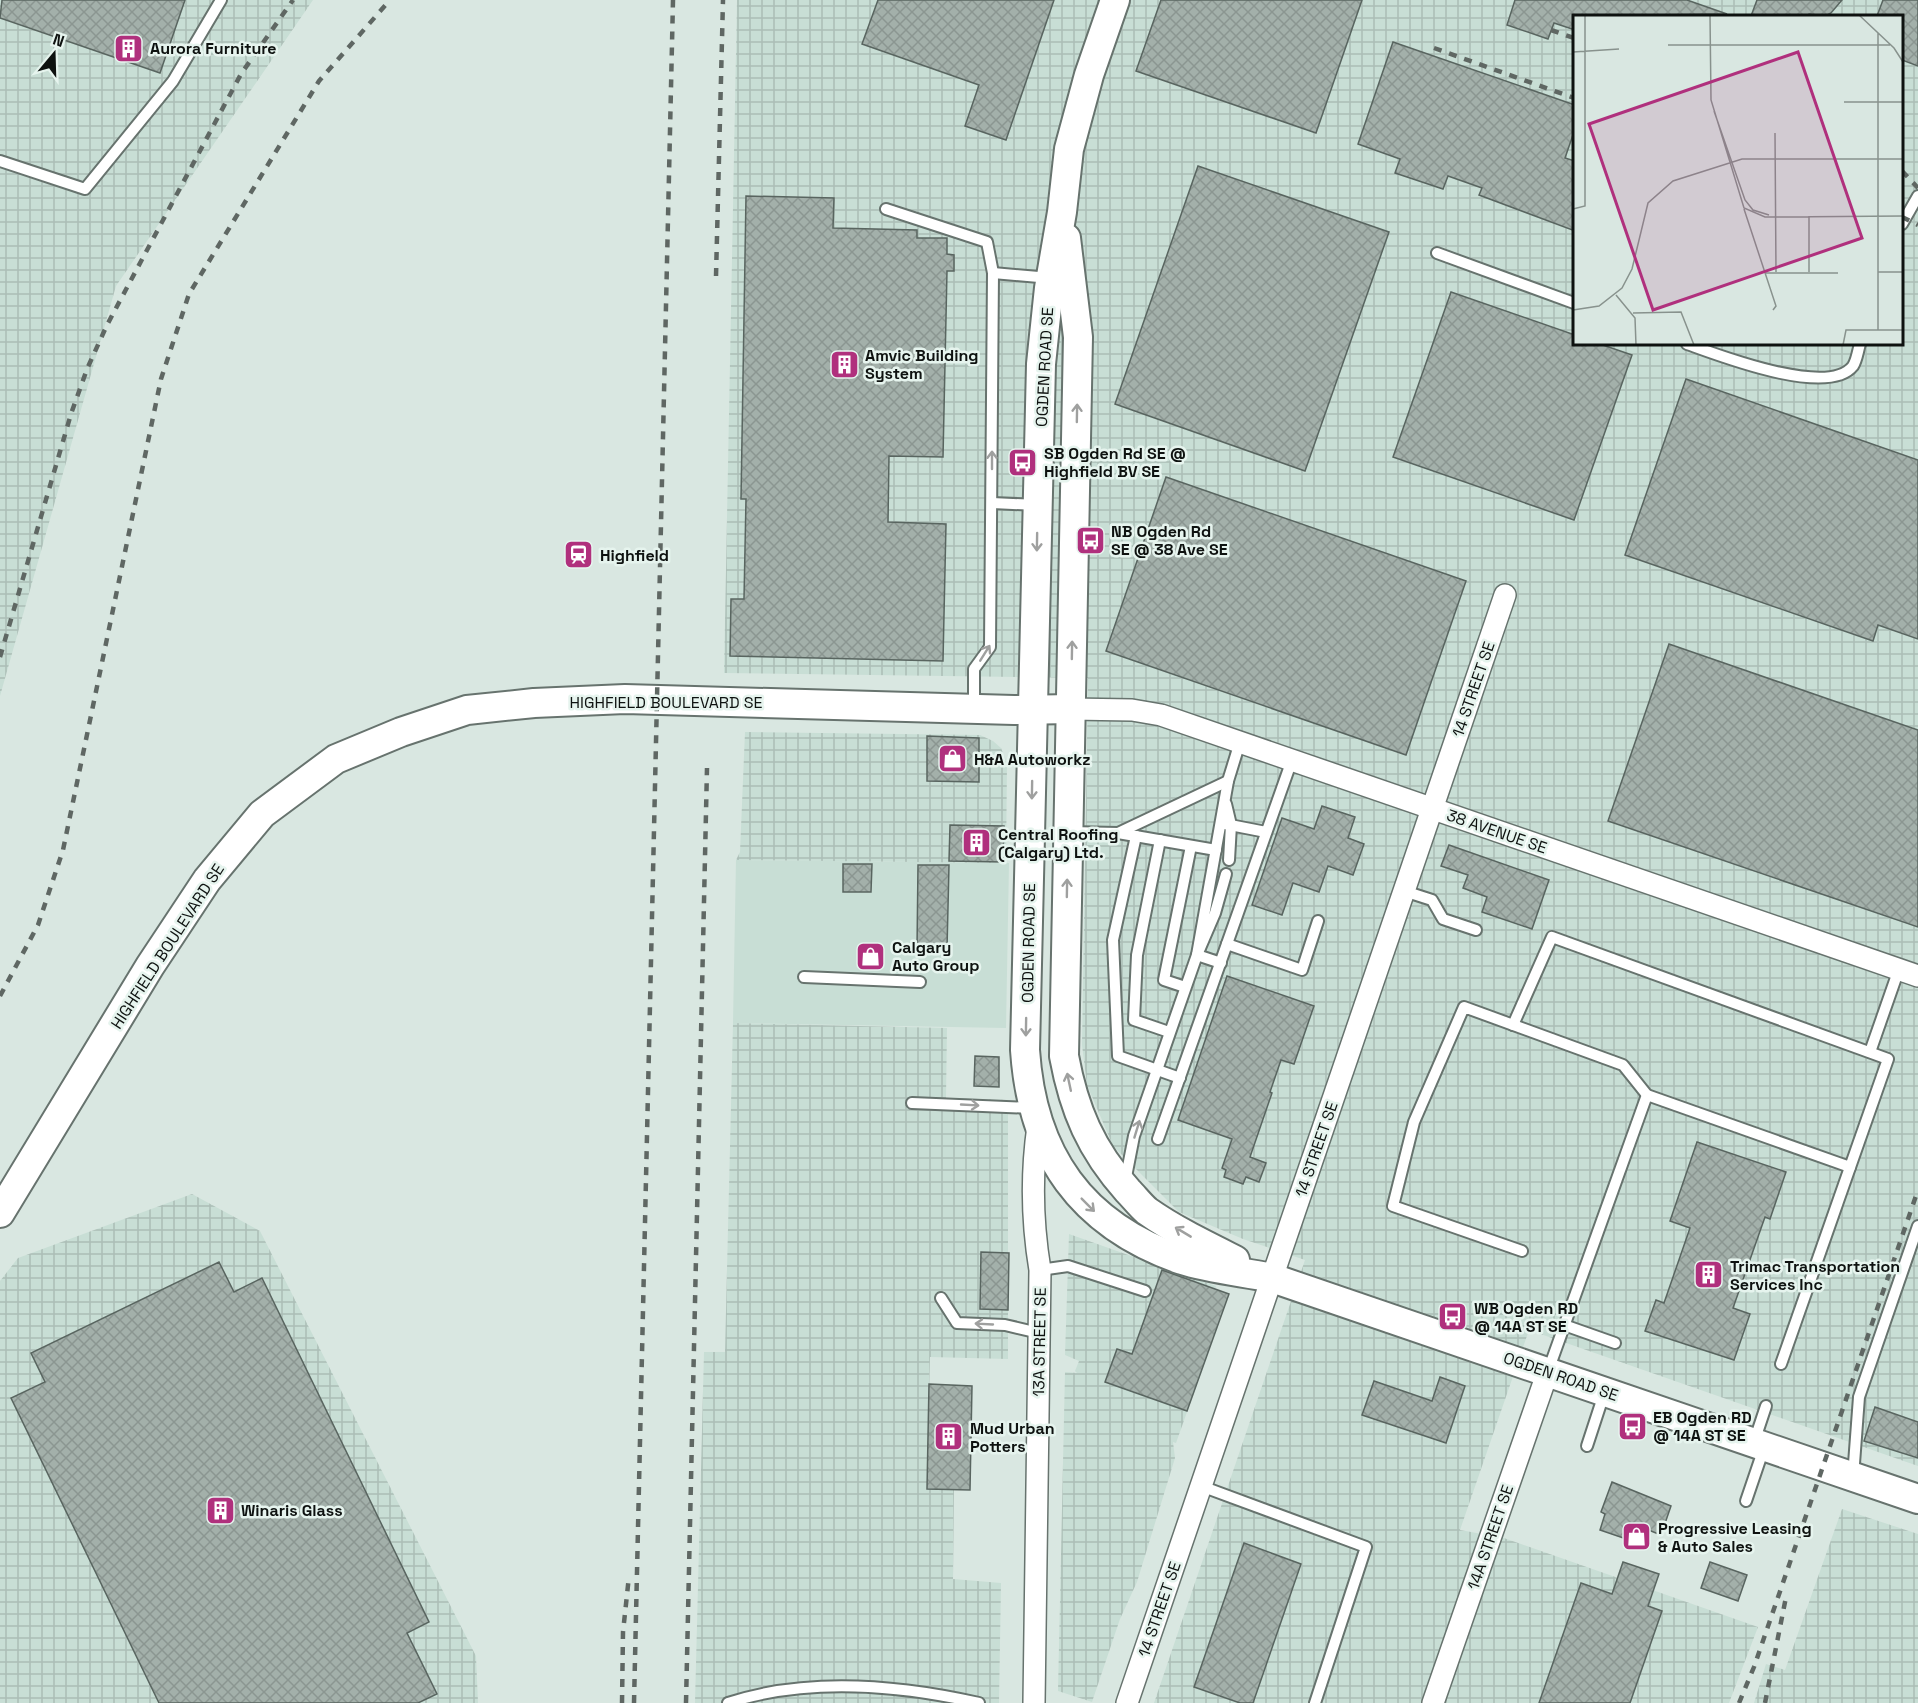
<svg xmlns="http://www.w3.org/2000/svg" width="1918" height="1703" font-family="'Space Grotesk',sans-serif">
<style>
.built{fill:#c8ded5}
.industrial{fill:url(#industrial-grid);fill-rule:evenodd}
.building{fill:url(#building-cross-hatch);stroke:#596560;stroke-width:1.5}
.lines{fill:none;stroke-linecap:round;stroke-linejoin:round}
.lane-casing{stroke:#67736e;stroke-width:14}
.street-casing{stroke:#67736e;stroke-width:24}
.secondary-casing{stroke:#67736e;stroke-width:32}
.lane{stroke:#fff;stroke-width:10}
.street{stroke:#fff;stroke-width:21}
.secondary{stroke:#fff;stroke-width:28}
.rail{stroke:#5f6763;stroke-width:4.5;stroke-dasharray:8 8;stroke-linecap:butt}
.oneway{stroke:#9fa09f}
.labels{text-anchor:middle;stroke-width:5;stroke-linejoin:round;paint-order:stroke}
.poi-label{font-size:16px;font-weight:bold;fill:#0e1210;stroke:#e6f4ee;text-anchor:start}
.street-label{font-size:16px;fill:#0e1210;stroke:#e6f4ee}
.inset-road{fill:none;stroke:#88928d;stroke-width:1.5}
.view{fill:#b0307d;fill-opacity:0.15;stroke:#b0307d;stroke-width:3}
.inset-edge{fill:none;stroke:#0e1210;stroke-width:3}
</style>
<defs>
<pattern id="industrial-grid" width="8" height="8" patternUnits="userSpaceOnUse" patternTransform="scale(1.5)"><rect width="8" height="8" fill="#c8ded5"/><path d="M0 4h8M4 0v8" fill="none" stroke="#abbdb6"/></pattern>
<pattern id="building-cross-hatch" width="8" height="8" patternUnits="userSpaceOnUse" patternTransform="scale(1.5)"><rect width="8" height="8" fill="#a3b0aa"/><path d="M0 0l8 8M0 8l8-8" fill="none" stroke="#8b9691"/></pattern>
</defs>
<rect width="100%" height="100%" fill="#d9e7e1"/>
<polygon class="built" points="736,860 1009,863 1006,1028 733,1023"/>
<g class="industrial">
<polygon points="0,0 313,0 116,286 0,696"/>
<path d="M 737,0 L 1918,0 L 1918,1466 L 1529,1330 L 1460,1530 L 1504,1538 L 1758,1627 L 1729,1703 L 1154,1703 L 1305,1260 L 1243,1239 L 1179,1212 L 1113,1146 L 1087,1085 L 1082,1045 L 1088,678 L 724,673 ZM 1574,16 L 1902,16 L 1902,344 L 1574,344 Z"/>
<polygon points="745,732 980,735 993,741 1001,748 1007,763 1006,863 736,860 740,852"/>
<polygon points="733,1023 947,1028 946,1098 1008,1100 1008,1359 930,1357 927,1488 954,1490 953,1579 1001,1583 999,1703 695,1703 704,1352 725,1352"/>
<polygon points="192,1194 260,1231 476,1656 478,1703 0,1703 0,1281 18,1258"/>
<polygon points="1069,1234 1216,1286 1215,1289 1229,1294 1176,1443 1173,1442 1175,1458 1137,1582 1120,1619 1092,1702 1058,1691 1065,1372 1077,1373 1075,1371 1079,1361 1065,1355"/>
<polygon points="1842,1509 1918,1534 1918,1703 1754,1703 1766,1664 1785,1670"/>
</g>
<g class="building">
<polygon points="2,0 185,0 160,73 0,18"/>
<polygon points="878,0 1054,0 1006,140 965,126 979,85 862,44"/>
<polygon points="1161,0 1362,0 1316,133 1136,71"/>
<polygon points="1515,0 1687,0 1727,14 1575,16 1575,30 1554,23 1548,39 1507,25"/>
<polygon points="1757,0 1842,0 1831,13 1825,16 1809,14 1808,16 1751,16"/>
<polygon points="1883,0 1918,0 1918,66 1902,60 1902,16 1877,16"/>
<polygon points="1393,42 1575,105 1575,129 1565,158 1575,161 1575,231 1479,195 1482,188 1448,176 1443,189 1395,173 1400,159 1358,144"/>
<polygon points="1198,166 1389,232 1305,471 1115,404"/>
<polygon points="746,196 834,198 833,228 917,230 917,238 947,238 947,254 954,255 954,271 947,271 943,457 889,456 888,522 946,524 943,661 730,656 731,599 744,599 746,499 741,499"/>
<polygon points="1451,292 1575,335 1575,344 1600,344 1632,355 1574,520 1393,457"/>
<polygon points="1686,379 1918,460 1918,639 1878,625 1873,641 1625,555"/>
<polygon points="1166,477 1466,581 1406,755 1106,651"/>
<polygon points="1669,644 1918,730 1918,927 1608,821"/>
<polygon points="927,736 979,738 979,782 927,781"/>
<polygon points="1322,806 1355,817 1348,838 1364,844 1353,875 1328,866 1319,892 1293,883 1282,915 1252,905 1282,818 1314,829"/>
<polygon points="950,825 1004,826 1003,862 949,861"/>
<polygon points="1449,845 1549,880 1532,929 1482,912 1487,897 1463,888 1468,875 1441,866"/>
<polygon points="843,864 872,864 871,892 843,892"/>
<polygon points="918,865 949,865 947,949 917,949"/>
<polygon points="1227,976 1314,1006 1294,1064 1281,1060 1270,1092 1272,1093 1250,1157 1266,1163 1259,1182 1246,1177 1243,1184 1224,1177 1226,1170 1222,1168 1232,1139 1178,1120"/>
<polygon points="975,1056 999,1057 999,1087 974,1086"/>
<polygon points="1697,1142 1786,1172 1770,1219 1765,1217 1733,1308 1750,1314 1734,1360 1645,1331 1656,1300 1664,1303 1690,1228 1670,1221"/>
<polygon points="981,1252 1009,1253 1008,1310 980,1309"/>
<polygon points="219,1262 234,1292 262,1278 429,1622 407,1633 437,1694 418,1703 159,1703 11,1398 45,1382 31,1353"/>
<polygon points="1162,1270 1229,1294 1187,1411 1105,1382 1117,1349 1132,1354"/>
<polygon points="1440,1377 1465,1386 1446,1443 1362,1415 1374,1381 1432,1401"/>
<polygon points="929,1384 972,1386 970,1490 927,1489"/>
<polygon points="1875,1407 1918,1422 1918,1458 1864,1441"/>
<polygon points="1612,1482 1671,1506 1661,1535 1646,1529 1641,1544 1600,1530 1605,1514 1601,1512"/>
<polygon points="1244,1543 1301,1564 1253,1703 1240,1703 1194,1687"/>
<polygon points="1623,1562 1659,1574 1648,1606 1662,1611 1630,1703 1539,1703 1581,1583 1612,1594"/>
<polygon points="1710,1562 1747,1575 1738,1601 1701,1588"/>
</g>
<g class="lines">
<defs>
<g id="lane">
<polyline points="0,161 85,189 173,81 221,0"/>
<polyline points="886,209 987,242 993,273 990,647 974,669 974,708"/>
<polyline points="1902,224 1918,196"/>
<polyline points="1437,253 1574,303"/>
<polyline points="993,273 1050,278"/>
<path d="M 1687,344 C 1718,355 1828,398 1853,366 C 1857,360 1858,350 1860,344"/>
<polyline points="992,503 1038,505"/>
<polyline points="1226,804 1231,825 1229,860"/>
<polyline points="1225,824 1266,832"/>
<polyline points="1069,832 1118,833 1216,850"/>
<polyline points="1118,833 1228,781"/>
<polyline points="1136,836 1113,940 1118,1056 1180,1078"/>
<polyline points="1160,840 1137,955 1134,1020 1169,1032"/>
<polyline points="1404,891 1432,900 1443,919 1476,930"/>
<polyline points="1227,944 1302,970 1318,921"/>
<polyline points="1221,963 1197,955 1215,913 1226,874"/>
<polyline points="804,977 920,982"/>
<polyline points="1185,987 1164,980 1191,846"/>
<polyline points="1513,1025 1552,937 1888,1059 1781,1364"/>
<polyline points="1870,1052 1899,969"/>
<polyline points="912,1103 1032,1108"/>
<polyline points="1158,1139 1292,760"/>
<polyline points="1125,1182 1134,1136 1197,955 1228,781 1240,742"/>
<polyline points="1522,1251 1393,1206 1414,1122 1464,1007 1623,1065 1647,1095 1850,1167"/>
<polyline points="1040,1270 1068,1266 1145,1291"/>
<polyline points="941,1298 957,1323 1005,1325 1039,1333"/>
<polyline points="1564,1325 1615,1343"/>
<polyline points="1548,1371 1647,1095"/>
<polyline points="1754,1442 1766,1406"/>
<polyline points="1587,1446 1604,1394"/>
<polyline points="1853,1477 1859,1397 1918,1226"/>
<polyline points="1201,1486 1366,1547 1315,1703"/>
<polyline points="1746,1501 1764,1448"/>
<path d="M 728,1703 C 807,1677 899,1685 979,1703"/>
</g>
<g id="street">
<polyline points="1071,709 1132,710 1161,715 1918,976"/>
<path d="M 1034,1703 L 1040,1270 C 1032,1222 1031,1175 1038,1126"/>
<polyline points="1127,1703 1505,595"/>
<polyline points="1433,1703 1548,1371"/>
</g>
<g id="secondary">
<path d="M 1115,0 L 1089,75 L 1069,149 L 1062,212 L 1049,288 L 1041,364 L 1025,1050 C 1032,1155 1081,1225 1182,1260 C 1210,1269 1243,1272 1272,1278 L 1918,1499"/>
<path d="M 1066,238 L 1078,337 L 1064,1056 C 1074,1110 1091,1150 1128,1191 C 1134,1197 1140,1205 1147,1211 C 1174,1230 1205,1245 1235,1260"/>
<polyline points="0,1213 150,966 207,880 262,814 336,759 401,732 467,710 534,703 625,699 1014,710 1071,709"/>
</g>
</defs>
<use href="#lane" class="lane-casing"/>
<use href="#street" class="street-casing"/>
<use href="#secondary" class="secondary-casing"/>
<use href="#lane" class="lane"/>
<use href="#street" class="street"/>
<use href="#secondary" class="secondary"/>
<g class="rail">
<polyline points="1551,30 1574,38"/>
<polyline points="1434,48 1574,98"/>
<polyline points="1902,171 1918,188"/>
<polyline points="1902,217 1918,225"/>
<polyline points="716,276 723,0"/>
<polyline points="0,657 71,414 87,369 107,325 241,74 293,0"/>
<polyline points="0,996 38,925 63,850 161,379 189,294 319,81 390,0"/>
<polyline points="622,1703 623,1632 629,1576"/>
<polyline points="634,1703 673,0"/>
<polyline points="686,1703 707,768"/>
<polyline points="1739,1703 1754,1667 1918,1190"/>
<polyline points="1765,1703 1786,1597"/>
</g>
</g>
<defs><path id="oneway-shaft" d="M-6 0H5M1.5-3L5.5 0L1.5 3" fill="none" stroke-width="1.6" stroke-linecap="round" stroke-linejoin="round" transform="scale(1.5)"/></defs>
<g class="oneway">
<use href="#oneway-shaft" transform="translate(1077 413) rotate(-89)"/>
<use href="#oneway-shaft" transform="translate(992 460) rotate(-90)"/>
<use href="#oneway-shaft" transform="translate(1037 542) rotate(91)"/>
<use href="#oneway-shaft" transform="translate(1072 650) rotate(-89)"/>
<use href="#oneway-shaft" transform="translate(985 653) rotate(-58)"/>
<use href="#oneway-shaft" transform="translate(1032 790) rotate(91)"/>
<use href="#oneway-shaft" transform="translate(1067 888) rotate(-89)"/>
<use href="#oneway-shaft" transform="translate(1026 1027) rotate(91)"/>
<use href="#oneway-shaft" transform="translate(1069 1082) rotate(-102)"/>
<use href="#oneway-shaft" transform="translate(970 1105) rotate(3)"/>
<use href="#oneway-shaft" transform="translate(1137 1129) rotate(-73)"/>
<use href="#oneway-shaft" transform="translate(1088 1205) rotate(45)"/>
<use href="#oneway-shaft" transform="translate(1183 1232) rotate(-149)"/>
<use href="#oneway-shaft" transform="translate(984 1324) rotate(-177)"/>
</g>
<defs>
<symbol id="building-square" viewBox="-11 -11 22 22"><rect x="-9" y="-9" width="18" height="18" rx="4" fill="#b0307d" stroke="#e6f4ee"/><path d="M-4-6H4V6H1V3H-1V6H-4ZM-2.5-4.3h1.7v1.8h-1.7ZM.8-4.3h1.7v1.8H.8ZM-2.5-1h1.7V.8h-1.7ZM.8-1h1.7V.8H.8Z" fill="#fff"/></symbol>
<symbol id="bus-square" viewBox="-11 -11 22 22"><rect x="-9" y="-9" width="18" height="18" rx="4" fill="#b0307d" stroke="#e6f4ee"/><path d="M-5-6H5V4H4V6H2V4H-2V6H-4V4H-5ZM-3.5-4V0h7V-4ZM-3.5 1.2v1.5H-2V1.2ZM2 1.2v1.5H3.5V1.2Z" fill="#fff"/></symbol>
<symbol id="station-square" viewBox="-11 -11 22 22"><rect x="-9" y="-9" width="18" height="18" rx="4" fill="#b0307d" stroke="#e6f4ee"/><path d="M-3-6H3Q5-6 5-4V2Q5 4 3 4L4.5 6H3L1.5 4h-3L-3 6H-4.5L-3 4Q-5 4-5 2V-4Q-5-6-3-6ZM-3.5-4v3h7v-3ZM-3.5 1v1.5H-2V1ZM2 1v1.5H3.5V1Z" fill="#fff"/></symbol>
<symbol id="shop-square" viewBox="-11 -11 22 22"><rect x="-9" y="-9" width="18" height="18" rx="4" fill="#b0307d" stroke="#e6f4ee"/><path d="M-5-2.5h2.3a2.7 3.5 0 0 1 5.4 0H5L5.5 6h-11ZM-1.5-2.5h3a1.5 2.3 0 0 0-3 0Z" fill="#fff"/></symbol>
</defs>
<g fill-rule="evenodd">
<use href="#building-square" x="112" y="32" width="33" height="33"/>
<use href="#building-square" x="828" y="348" width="33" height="33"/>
<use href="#bus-square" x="1006" y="446" width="33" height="33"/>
<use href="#bus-square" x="1074" y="524" width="33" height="33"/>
<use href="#station-square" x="562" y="538" width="33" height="33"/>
<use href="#shop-square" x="936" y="742" width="33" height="33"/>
<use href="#building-square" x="960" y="826" width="33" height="33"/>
<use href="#shop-square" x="854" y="940" width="33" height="33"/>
<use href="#building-square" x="1692" y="1258" width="33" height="33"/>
<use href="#bus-square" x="1436" y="1300" width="33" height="33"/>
<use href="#bus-square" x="1616" y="1410" width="33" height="33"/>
<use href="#building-square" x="932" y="1420" width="33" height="33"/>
<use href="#building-square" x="204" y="1494" width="33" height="33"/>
<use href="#shop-square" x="1620" y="1520" width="33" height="33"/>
</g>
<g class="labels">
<g class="poi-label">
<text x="150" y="54">Aurora Furniture</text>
<text x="865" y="361">Amvic Building<tspan x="865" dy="18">System</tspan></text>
<text x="1044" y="459">SB Ogden Rd SE @<tspan x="1044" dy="18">Highfield BV SE</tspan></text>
<text x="1111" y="537">NB Ogden Rd<tspan x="1111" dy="18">SE @ 38 Ave SE</tspan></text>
<text x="600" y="561">Highfield</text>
<text x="974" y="765">H&amp;A Autoworkz</text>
<text x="998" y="840">Central Roofing<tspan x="998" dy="18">(Calgary) Ltd.</tspan></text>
<text x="892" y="953">Calgary<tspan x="892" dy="18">Auto Group</tspan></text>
<text x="1730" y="1272">Trimac Transportation<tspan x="1730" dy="18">Services Inc</tspan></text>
<text x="1474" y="1314">WB Ogden RD<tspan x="1474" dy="18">@ 14A ST SE</tspan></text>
<text x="1653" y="1423">EB Ogden RD<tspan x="1653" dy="18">@ 14A ST SE</tspan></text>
<text x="970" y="1434">Mud Urban<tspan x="970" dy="18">Potters</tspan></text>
<text x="241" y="1516">Winaris Glass</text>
<text x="1658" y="1534">Progressive Leasing<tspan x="1658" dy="18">&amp; Auto Sales</tspan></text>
</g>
<g class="street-label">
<text transform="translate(1044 367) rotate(-87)" y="6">OGDEN ROAD SE</text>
<text transform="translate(1473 689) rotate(-71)" y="6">14 STREET SE</text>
<text x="666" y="708">HIGHFIELD BOULEVARD SE</text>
<text transform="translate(1497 831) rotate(19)" y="6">38 AVENUE SE</text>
<text transform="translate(1028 943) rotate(-89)" y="6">OGDEN ROAD SE</text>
<text transform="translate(167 946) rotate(-57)" y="6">HIGHFIELD BOULEVARD SE</text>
<text transform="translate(1316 1149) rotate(-71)" y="6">14 STREET SE</text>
<text transform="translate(1039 1342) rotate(-89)" y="6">13A STREET SE</text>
<text transform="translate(1561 1376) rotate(19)" y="6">OGDEN ROAD SE</text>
<text transform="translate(1490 1537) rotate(-71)" y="6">14A STREET SE</text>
<text transform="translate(1159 1609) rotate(-71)" y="6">14 STREET SE</text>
</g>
</g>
<g transform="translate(1573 15)">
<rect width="330" height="330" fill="#d9e7e1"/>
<path class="inset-road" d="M 137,0 L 138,85 L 171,193 L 192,202 L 330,201M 286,0 L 321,33 L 330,47M 95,30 L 317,30M 0,37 L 46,34M 271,87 L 330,87M 141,96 L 172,185 L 180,195 L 196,200M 202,118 L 203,257M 0,194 L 12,191 L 12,0M 171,194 L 203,291 L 200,295M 236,257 L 236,201M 305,257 L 330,257M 193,258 L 265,258M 43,280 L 62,303 L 63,330M 0,295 L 26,291 L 49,273 L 59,254 L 75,188 L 100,166 L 169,144 L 330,144M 60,298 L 108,297 L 121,330M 305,315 L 305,18M 270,330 L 273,315 L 330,315"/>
<path class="view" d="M 225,37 L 289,223 L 80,295 L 16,109 Z"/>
<rect width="330" height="330" class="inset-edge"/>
</g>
<g transform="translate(54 54) rotate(19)" stroke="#e6f4ee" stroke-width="4.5" paint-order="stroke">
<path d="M0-4.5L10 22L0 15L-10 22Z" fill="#0e1210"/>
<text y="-9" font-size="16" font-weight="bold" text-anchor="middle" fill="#0e1210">N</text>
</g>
</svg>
